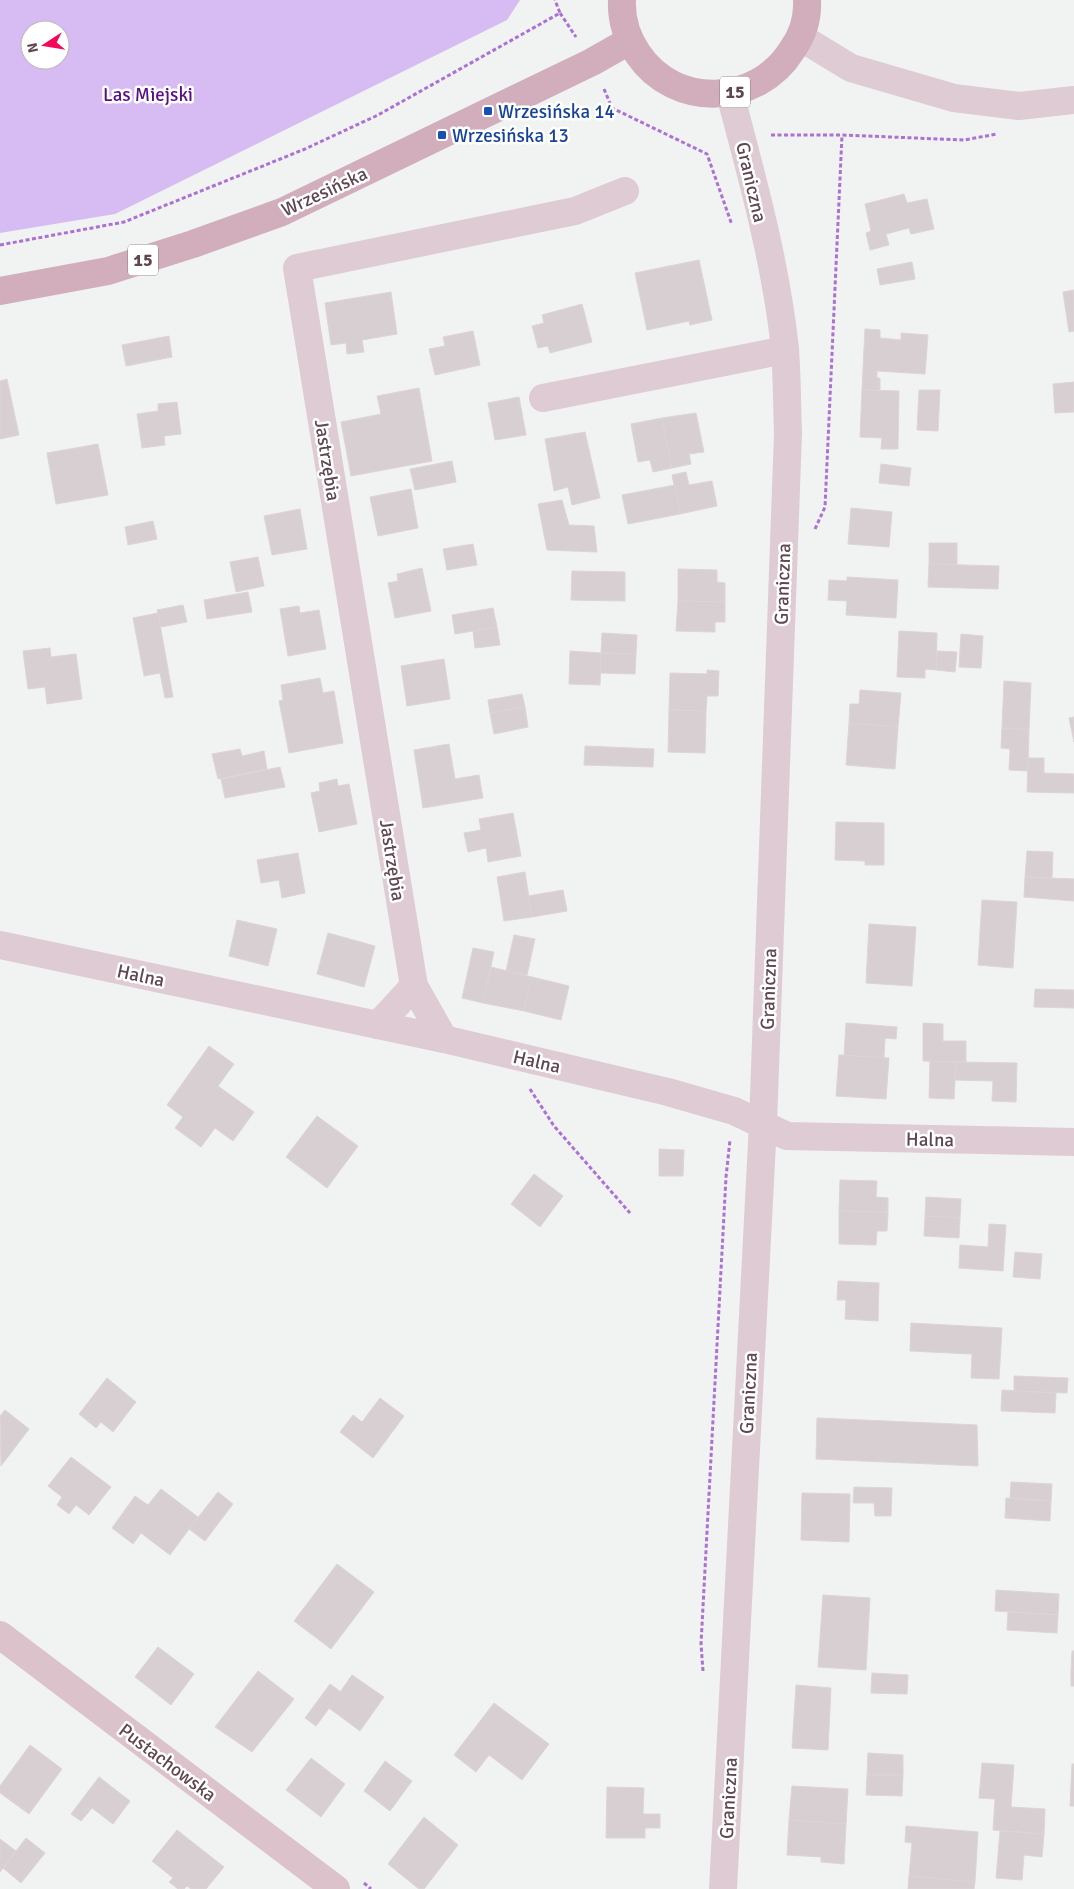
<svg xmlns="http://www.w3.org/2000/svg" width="1074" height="1889" font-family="Signika,sans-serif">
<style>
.green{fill:#d7bcf4;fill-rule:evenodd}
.building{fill:#d8cfd2;stroke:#ddd4d6}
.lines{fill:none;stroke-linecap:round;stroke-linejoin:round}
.path{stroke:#ad70d5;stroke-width:3;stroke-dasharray:4 2.5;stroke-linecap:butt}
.street{stroke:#dfcbd4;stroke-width:28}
.secondary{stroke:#dbc2cb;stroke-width:28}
.primary{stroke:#d2aebd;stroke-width:28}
.transit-dot{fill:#1a4fb4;stroke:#fff;stroke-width:2}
.labels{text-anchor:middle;stroke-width:5;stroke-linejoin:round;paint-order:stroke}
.shield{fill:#fff;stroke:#907e85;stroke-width:1}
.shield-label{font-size:18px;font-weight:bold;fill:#604651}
.park-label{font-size:19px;fill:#580e8a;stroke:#fff}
.transit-label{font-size:19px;fill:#164399;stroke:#fff;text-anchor:start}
.street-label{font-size:19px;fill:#604651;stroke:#fff}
</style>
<rect width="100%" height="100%" fill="#f0f3f1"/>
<path class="green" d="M 0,0 L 520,0 L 507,20 L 115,214 L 0,233 ZM 30,30 L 60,30 L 60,60 L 30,60 Z"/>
<g class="building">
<polygon points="904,194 907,203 927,199 934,229 911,234 909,228 886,234 889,245 870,250 866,233 871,231 865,204"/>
<polygon points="699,260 712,320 690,325 689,321 647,330 635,273"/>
<polygon points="912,262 915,279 880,285 877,269"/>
<polygon points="1074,290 1074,331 1069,332 1063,292"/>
<polygon points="391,292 397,334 362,340 364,352 347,354 346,343 331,345 325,303"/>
<polygon points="582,304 592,342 550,353 548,346 538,348 532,326 544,323 542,315"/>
<polygon points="865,329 880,330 880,338 901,340 901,333 928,335 925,374 877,371 877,378 880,378 880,391 862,390"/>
<polygon points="473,331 480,365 435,375 429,349 445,346 443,337"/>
<polygon points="169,336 172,357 126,366 122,345"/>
<polygon points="7,379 19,435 0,439 0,381"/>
<polygon points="1074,382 1074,412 1055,413 1053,384"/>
<polygon points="419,388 432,461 351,476 341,422 381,414 377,396"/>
<polygon points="862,390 899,391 898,449 881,449 882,438 860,437"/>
<polygon points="919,390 940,390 938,431 917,430"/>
<polygon points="519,397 526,435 495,440 488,403"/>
<polygon points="177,402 181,434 164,436 165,445 142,448 137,414 158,411 158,404"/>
<polygon points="696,413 704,452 689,454 691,464 672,468 662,418"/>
<polygon points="662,418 672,468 653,472 650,460 638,462 631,424"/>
<polygon points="585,432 600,498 572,505 568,487 554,491 545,439"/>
<polygon points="98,444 108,495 56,504 47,453"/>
<polygon points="452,461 456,482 415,490 410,469"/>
<polygon points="881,464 911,468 909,486 879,483"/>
<polygon points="686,472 689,485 712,481 717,506 680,514 672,475"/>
<polygon points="675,485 680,514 628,524 622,495"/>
<polygon points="411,489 418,528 378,536 370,497"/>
<polygon points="562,500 569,525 594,526 597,552 547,550 538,504"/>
<polygon points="851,508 892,512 889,547 848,544"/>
<polygon points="300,509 307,549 272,555 264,516"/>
<polygon points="153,521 157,539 128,545 125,527"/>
<polygon points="929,543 957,543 957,565 929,564"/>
<polygon points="473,544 477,565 447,570 443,549"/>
<polygon points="258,557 264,586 236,592 230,562"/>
<polygon points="929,564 999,566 998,589 928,587"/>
<polygon points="422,568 431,611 395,618 388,583 398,581 397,574"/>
<polygon points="678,569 717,570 717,582 725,583 725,602 678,601"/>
<polygon points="572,571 625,572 625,601 571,600"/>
<polygon points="847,577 898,580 896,618 846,615 847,601 828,600 829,580 847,581"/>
<polygon points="248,592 252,612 207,619 204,600"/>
<polygon points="678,601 725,602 725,622 715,622 715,632 676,631"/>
<polygon points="183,605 187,622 161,627 157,610"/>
<polygon points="299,606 300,613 319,610 326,649 288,656 280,609"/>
<polygon points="493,608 497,627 455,634 452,615"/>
<polygon points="158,613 173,697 165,698 160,673 144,676 133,618"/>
<polygon points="497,627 500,645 475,648 473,631"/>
<polygon points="899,631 937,633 936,670 925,669 925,678 897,677"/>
<polygon points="602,633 637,635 636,654 601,653"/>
<polygon points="961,634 983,636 981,668 959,667"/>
<polygon points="50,648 51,657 76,654 82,699 47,704 45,687 28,689 23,651"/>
<polygon points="570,651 601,653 600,685 569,684"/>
<polygon points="937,651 957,652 955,672 936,670"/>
<polygon points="601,653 636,654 635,674 600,673"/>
<polygon points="444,659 450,699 407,706 401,666"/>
<polygon points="707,670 719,671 718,696 707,696 706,711 669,710 670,673 707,674"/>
<polygon points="320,678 323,693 334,691 343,743 289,753 279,701 283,700 281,685"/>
<polygon points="1004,681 1031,683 1029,730 1002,728"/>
<polygon points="860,690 901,693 898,727 849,723 850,704 859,704"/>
<polygon points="522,694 525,707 490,713 488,700"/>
<polygon points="525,707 528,727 494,734 490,713"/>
<polygon points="669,710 706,711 705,753 668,752"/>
<polygon points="1074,717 1074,742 1069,718"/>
<polygon points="849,723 898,727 895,769 846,765"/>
<polygon points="1002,728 1029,730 1028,771 1009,770 1010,749 1001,748"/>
<polygon points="449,744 455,779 479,775 483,798 423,808 414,750"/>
<polygon points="585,746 654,749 653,767 584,765"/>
<polygon points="240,749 242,756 264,751 267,769 218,779 212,754"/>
<polygon points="1028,758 1044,758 1044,773 1074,774 1074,793 1027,792"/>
<polygon points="280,767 285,787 225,798 221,779"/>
<polygon points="337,779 338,786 349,784 357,824 319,832 311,793 320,791 319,783"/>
<polygon points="513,813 521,856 488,862 486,848 468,852 464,833 481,830 479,819"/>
<polygon points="836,822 884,823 884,865 865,865 865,861 835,860"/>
<polygon points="1027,851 1053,852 1052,878 1025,877"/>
<polygon points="298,853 305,893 282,898 279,880 261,883 257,860"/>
<polygon points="525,872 532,917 504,921 497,877"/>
<polygon points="1025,877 1074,879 1074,901 1024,897"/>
<polygon points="563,890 567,911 532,917 528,896"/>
<polygon points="982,900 1017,902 1013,968 978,965"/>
<polygon points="237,920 277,929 268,966 229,956"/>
<polygon points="869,924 916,927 912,986 866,983"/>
<polygon points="328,933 375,946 364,987 317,974"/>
<polygon points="514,935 535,939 527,975 506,971"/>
<polygon points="473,948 494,952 483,1003 462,998"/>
<polygon points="491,967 532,977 524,1011 483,1003"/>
<polygon points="532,977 569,986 561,1020 524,1011"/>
<polygon points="1035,989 1074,990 1074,1008 1034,1007"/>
<polygon points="846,1023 897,1027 896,1039 885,1038 884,1058 844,1055"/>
<polygon points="923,1023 943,1024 943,1041 966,1041 966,1062 923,1061"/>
<polygon points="209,1046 234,1064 218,1086 254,1112 233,1141 215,1128 201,1147 175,1128 183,1117 167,1105"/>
<polygon points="839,1055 889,1058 886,1099 836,1096"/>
<polygon points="930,1061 956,1062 954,1099 929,1098"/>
<polygon points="956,1062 1017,1063 1016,1102 992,1101 993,1081 955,1080"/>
<polygon points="317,1116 358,1146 327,1188 286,1157"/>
<polygon points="659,1149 684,1150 683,1176 659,1176"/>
<polygon points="534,1174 563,1196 540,1227 511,1204"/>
<polygon points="840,1180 877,1181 876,1197 888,1198 888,1212 839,1211"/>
<polygon points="926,1197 961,1199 960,1218 925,1216"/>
<polygon points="839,1211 888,1212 887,1231 877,1231 876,1245 839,1244"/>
<polygon points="925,1216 960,1218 959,1238 924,1236"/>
<polygon points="989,1224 1006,1225 1003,1271 959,1268 960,1245 988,1247"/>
<polygon points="1015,1252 1042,1254 1040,1279 1013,1277"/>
<polygon points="838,1281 879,1283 878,1321 845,1319 846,1300 837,1300"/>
<polygon points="911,1323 1002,1328 999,1379 971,1378 972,1354 910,1351"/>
<polygon points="1014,1376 1068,1378 1067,1393 1014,1391"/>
<polygon points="107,1378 136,1402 113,1432 101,1422 96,1428 79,1414"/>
<polygon points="1002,1390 1056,1393 1055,1413 1001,1411"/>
<polygon points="380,1398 404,1416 373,1458 340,1432 353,1415 362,1422"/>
<polygon points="5,1410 29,1429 1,1466 0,1416"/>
<polygon points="817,1418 977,1425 978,1466 816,1459"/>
<polygon points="71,1457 111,1487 89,1515 76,1505 69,1514 57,1505 62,1497 48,1486"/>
<polygon points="1011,1482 1052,1484 1051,1501 1010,1498"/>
<polygon points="854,1487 892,1488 891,1516 875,1516 874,1503 853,1503"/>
<polygon points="161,1489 198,1517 170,1555 141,1533 133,1544 112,1528 135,1496 148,1505"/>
<polygon points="218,1492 233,1504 205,1541 189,1529"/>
<polygon points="802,1493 850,1494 849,1542 801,1540"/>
<polygon points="1006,1498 1051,1501 1050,1521 1005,1518"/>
<polygon points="337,1564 374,1592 331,1649 294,1621"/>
<polygon points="996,1590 1059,1594 1058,1615 995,1611"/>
<polygon points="823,1595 870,1598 866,1670 818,1667"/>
<polygon points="1008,1612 1058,1615 1057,1633 1007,1630"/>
<polygon points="158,1647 194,1674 171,1705 135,1677"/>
<polygon points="1072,1651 1074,1651 1074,1671 1071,1671"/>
<polygon points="258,1671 294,1699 252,1752 215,1727"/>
<rect x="1071" y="1671" width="3" height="15"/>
<polygon points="872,1673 908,1675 907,1694 871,1693"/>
<polygon points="352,1675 384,1697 360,1731 329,1708"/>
<polygon points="330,1684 341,1692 316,1726 305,1718"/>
<polygon points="796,1685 831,1688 828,1750 792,1748"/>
<polygon points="494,1703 549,1744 522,1780 489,1755 476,1772 454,1755"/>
<polygon points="30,1745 62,1769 29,1814 0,1793 0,1786"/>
<polygon points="868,1753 903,1755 903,1775 867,1775"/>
<polygon points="311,1758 345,1784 321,1817 286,1790"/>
<polygon points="385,1761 412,1781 390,1811 364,1791"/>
<polygon points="982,1763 1014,1765 1011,1807 1045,1809 1044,1834 993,1830 995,1799 979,1798"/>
<polygon points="1072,1764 1074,1764 1074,1806 1070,1806"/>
<polygon points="867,1775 903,1775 902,1796 866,1795"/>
<polygon points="99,1777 130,1801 113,1824 92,1808 81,1821 71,1814"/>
<polygon points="792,1786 848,1789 846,1824 789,1820"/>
<polygon points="607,1787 644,1788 643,1814 660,1814 660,1828 645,1828 645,1838 606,1838"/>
<polygon points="424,1817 458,1845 424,1889 419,1889 388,1864"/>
<polygon points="789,1820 846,1824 844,1864 821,1862 821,1857 787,1855"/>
<polygon points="906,1826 978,1832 975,1882 909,1876 912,1843 905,1842"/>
<polygon points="177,1830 224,1867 206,1889 191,1889 187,1886 184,1889 178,1889 169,1882 173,1878 152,1861"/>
<polygon points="1000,1831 1044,1834 1042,1857 1024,1855 1022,1880 996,1878"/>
<polygon points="26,1838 45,1853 21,1883 3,1868"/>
<polygon points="0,1839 16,1851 0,1872"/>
<polygon points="909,1876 975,1882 974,1889 908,1889"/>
</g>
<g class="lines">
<g class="path">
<polyline points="560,13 576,37"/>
<polyline points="604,89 612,108 707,154 732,225"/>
<polyline points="771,135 842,135 964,140 997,134"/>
<polyline points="0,245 124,222 305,149 378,115 560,13 555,0"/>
<polyline points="815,529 825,507 842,135"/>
<polyline points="530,1089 554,1126 630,1213"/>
<polyline points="703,1671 701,1644 726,1177 730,1140"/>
<polyline points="364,1883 371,1889"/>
</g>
<g class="street">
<polyline points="800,37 851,68 954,98 1019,106 1074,100"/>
<polyline points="543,398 785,350"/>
<polyline points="0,945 444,1039 668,1092 734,1111 787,1136 1074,1142"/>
<polyline points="378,1025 414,986"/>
<polyline points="444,1039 414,986 297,268 575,211 625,191"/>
<path d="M 723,1889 L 763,1124 L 788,433 C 787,405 787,377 785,349 C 776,263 752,177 730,94"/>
</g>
<polyline class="secondary" points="0,1635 336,1889"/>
<g class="primary">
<path d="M 622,0 C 621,20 627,38 638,54 C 675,109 757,106 792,50 C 802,36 808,18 807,0"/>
<polyline points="0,291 108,271 193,244 282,212 592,62 629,41"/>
</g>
</g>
<g class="transit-dot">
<rect x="483" y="106" width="10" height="10" rx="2.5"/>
<rect x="437" y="130" width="10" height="10" rx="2.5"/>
</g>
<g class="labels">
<g class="shield">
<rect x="720" y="76.5" width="30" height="31" rx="4"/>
<rect x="128" y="244.5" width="30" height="31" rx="4"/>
</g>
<g class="shield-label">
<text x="735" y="98">15</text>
<text x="143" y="266">15</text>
</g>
<g class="park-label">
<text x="148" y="101">Las Miejski</text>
</g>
<g class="transit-label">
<text x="498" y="118">Wrzesińska 14</text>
<text x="452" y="142">Wrzesińska 13</text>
</g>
<g class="street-label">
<text transform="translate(752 182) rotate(77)" y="7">Graniczna</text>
<text transform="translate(324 191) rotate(-25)" y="7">Wrzesińska</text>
<text transform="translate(328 460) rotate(81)" y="7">Jastrzębia</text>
<text transform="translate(782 584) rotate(-88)" y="7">Graniczna</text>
<text transform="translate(393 860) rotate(81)" y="7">Jastrzębia</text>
<text transform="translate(141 975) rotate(12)" y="7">Halna</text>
<text transform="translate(768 989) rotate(-88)" y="7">Graniczna</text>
<text transform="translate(537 1061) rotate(13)" y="7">Halna</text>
<text transform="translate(930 1139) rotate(1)" y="7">Halna</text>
<text transform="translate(748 1393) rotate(-87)" y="7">Graniczna</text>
<text transform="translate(168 1762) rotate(37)" y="7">Pustachowska</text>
<text transform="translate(728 1798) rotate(-87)" y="7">Graniczna</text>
</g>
</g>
<g transform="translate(45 45) rotate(258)"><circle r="24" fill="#ffffff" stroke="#bfb5b9"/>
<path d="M0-4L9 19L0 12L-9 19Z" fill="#f60859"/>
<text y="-8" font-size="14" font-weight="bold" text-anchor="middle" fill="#604651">N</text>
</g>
</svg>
